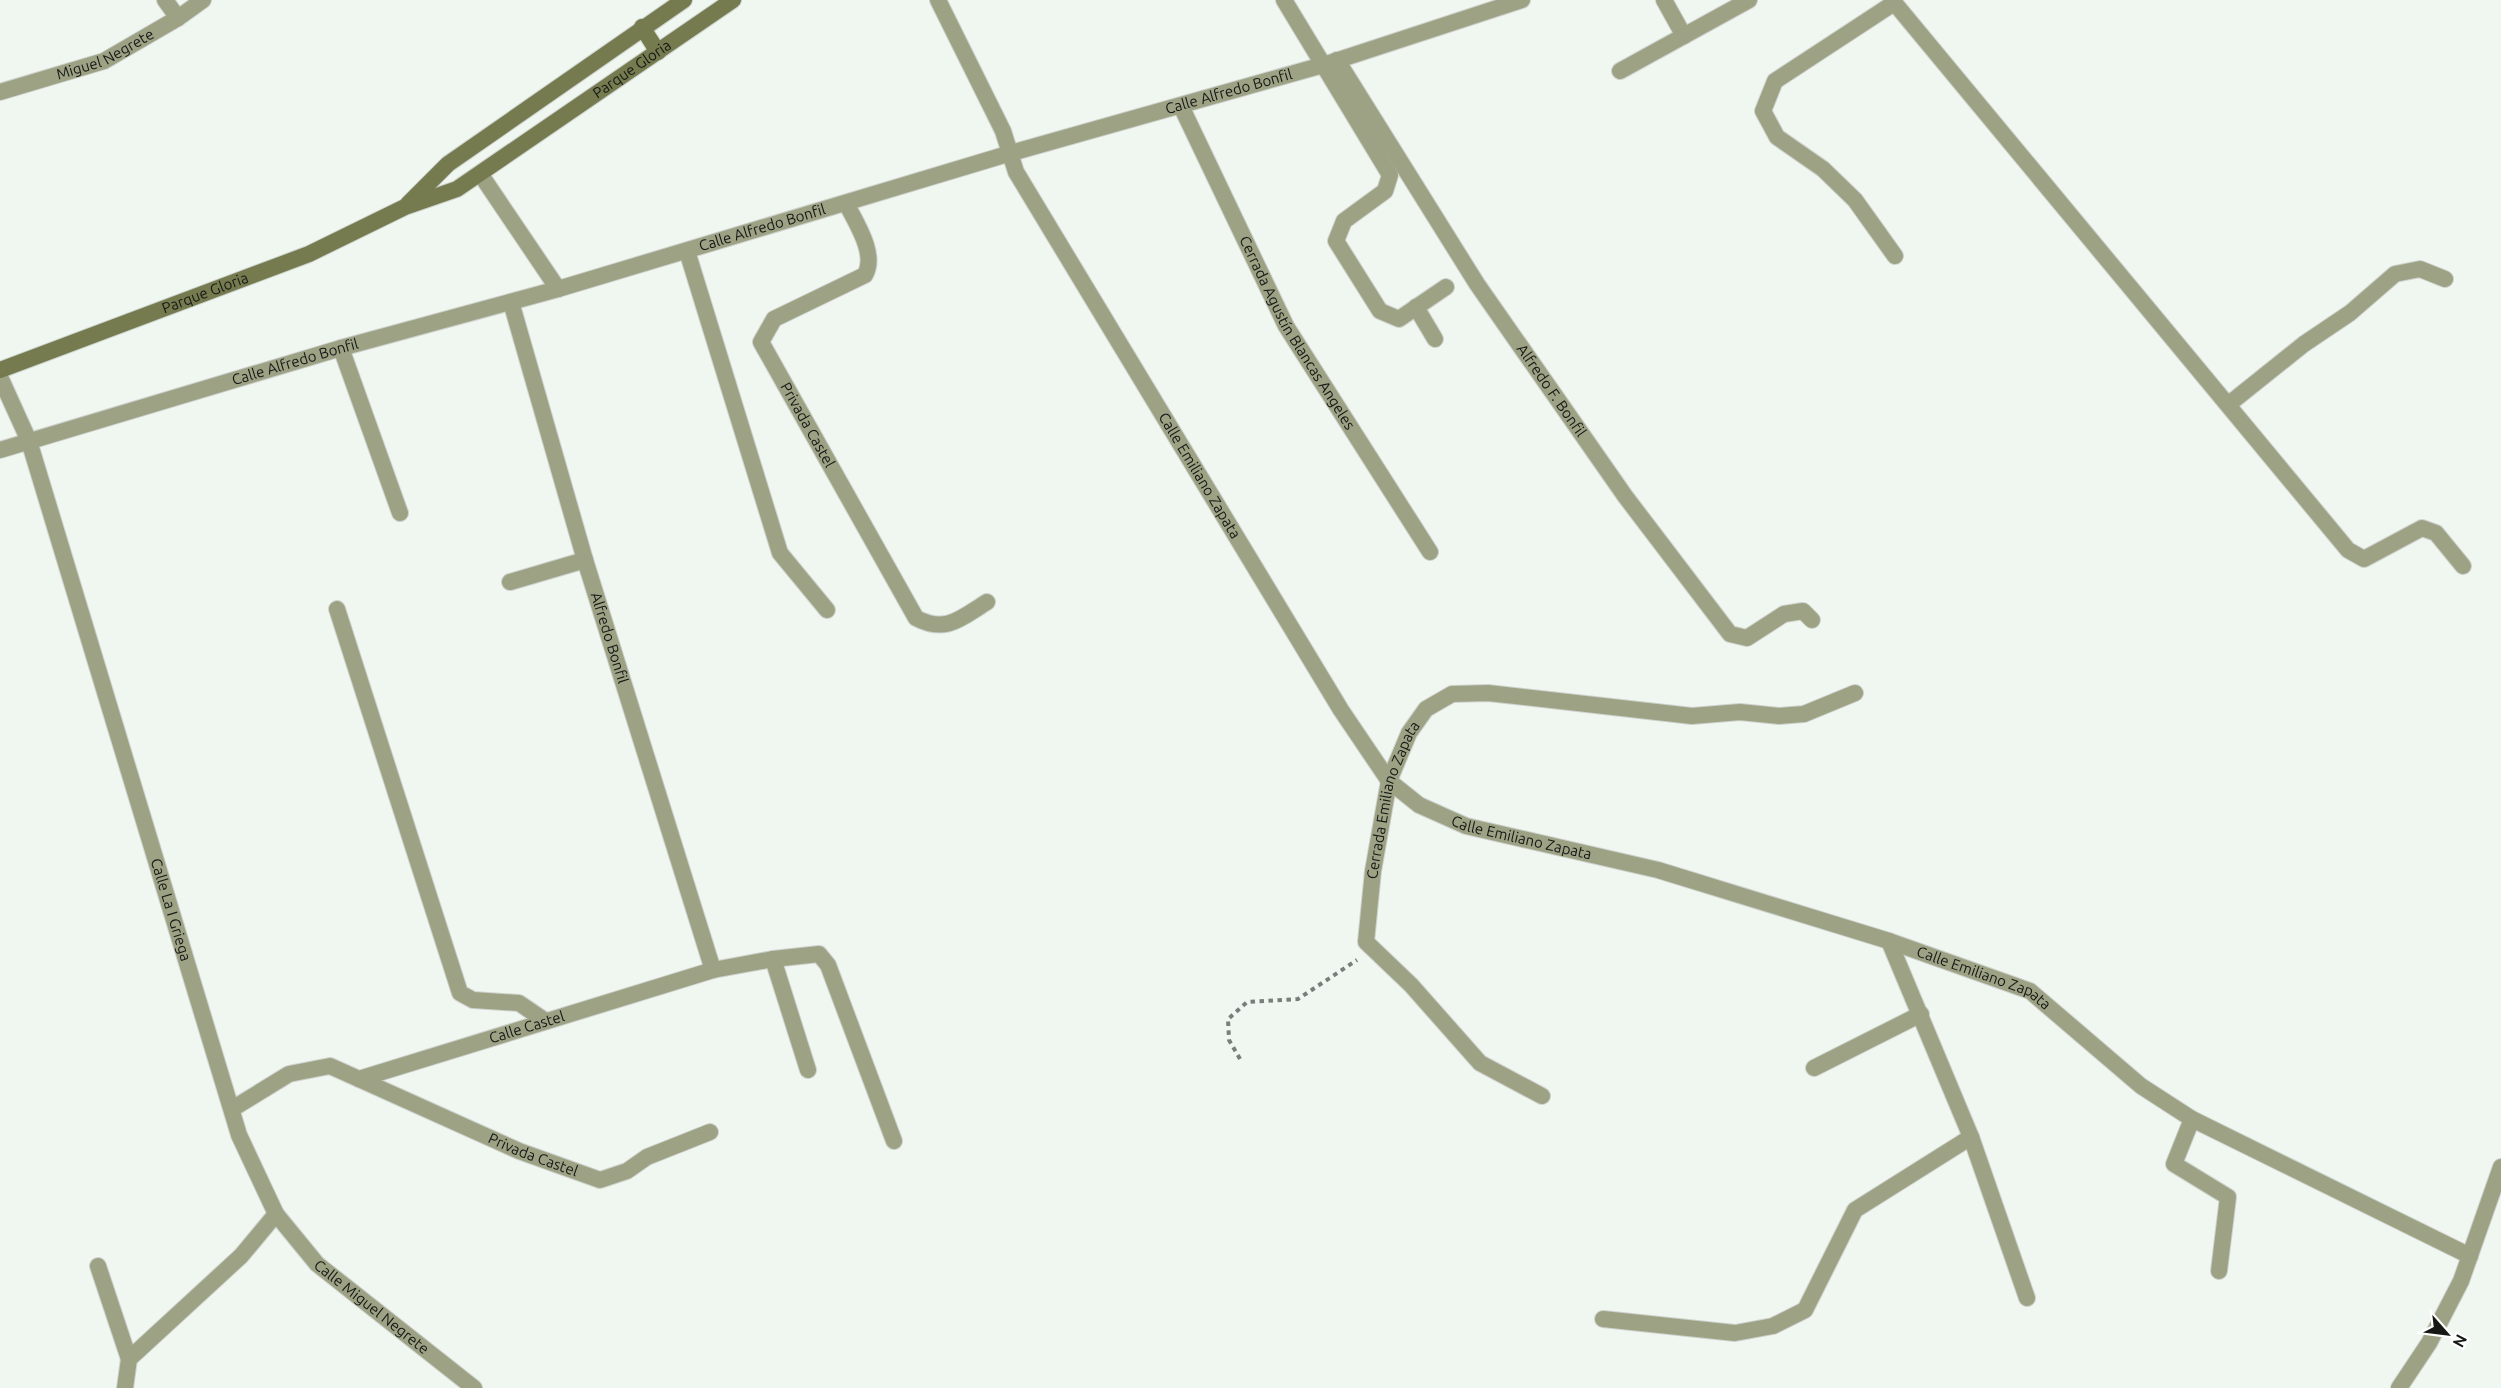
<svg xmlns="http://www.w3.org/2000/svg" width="2501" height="1388" font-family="Ubuntu,sans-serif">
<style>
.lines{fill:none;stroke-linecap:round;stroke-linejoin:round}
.minor-casing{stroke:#cdd2cd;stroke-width:18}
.tertiary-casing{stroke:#cdd2cd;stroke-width:18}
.secondary-casing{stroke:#cdd2cd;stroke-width:18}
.path{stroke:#7a7e7a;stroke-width:4;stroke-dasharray:4.5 4.5;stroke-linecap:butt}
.minor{stroke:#9ea285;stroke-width:16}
.tertiary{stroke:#9ea285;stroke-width:16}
.secondary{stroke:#757b4f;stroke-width:16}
.labels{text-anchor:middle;stroke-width:4.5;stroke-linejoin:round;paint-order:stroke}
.street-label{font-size:15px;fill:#151815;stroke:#fff}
</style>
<rect width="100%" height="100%" fill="#f0f6f0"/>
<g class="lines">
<defs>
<g id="minor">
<polyline points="165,0 178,18"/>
<path id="s1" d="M 938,0 L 1003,131 L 1016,172 L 1341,710 L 1389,781 L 1419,805 L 1466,826 L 1658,870 L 1889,941 L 2030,991 L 2141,1086 L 2192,1119 L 2470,1256"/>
<polyline points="1284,0 1390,175 1385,191 1344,221 1336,241 1380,311 1399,319 1446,287"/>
<polyline points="1664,0 1684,36"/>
<polyline points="1892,0 2348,550 2364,559 2422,528 2436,533 2463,566"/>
<polyline points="1894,3 1775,81 1763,111 1777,137 1823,169 1855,200 1895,256"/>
<path id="s2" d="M 1337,60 L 1477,284 L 1625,496 L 1730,634 L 1747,638 L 1784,614 L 1803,611 L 1812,620"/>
<polyline points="1620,71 1749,0"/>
<path id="s3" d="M 0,92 L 104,61 L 178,18 L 203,0"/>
<path id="s4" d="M 1181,106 L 1286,326 L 1430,552"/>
<polyline points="481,175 558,289"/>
<path id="s5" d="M 846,203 C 856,223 877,254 865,275 L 774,319 L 761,342 L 916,618 C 946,634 961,618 987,602"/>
<polyline points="687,251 780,553 827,610"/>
<path id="s6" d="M 511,302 L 585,560 L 713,970"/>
<polyline points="1416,307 1435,339"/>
<polyline points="341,348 400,513"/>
<polyline points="2229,404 2304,344 2350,313 2395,274 2420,269 2445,279"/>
<path id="s7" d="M 0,450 L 341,348 L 558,289 L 1011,153 L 1323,65 L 1522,0"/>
<polyline points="510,582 585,560"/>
<polyline points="337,609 460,993 473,1000 519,1003 544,1020"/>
<polyline points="1889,941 1971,1137 2027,1298"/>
<polyline points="773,959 808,1070"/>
<polyline points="1814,1068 1921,1014"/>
<path id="s8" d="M 359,1079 L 519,1151 L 600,1180 L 627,1171 L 647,1157 L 710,1132"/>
<path id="s9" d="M 1542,1096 L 1480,1063 L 1411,985 L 1366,942 L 1373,871 L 1389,781 L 1409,733 L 1426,709 L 1452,694 L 1488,693 L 1692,716 L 1740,712 L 1779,716 L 1804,714 L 1855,693"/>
<path id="s10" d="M 232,1109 L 289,1074 L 330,1066 L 359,1079 L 713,970 L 773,959 L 819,954 L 828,965 L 894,1141"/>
<polyline points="2192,1119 2174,1164 2228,1197 2219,1271"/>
<path id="s11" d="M 276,1214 L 317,1264 L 474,1388"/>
<polyline points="98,1266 129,1359"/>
<polyline points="1603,1319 1735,1333 1773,1326 1805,1310 1855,1210 1971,1137"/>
<polyline points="2399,1388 2429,1343 2461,1281 2501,1167"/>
</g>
<g id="tertiary">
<path id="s12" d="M 0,377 L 29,441 L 239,1135 L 276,1214 L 241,1256 L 129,1359 L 125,1388"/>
</g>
<g id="secondary">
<polyline points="642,27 658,52"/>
<polyline points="408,204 448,164 684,0"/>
<path id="s13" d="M 0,370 L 309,254 L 405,207 L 457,189 L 733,0"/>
</g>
</defs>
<use href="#minor" class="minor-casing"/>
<use href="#tertiary" class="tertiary-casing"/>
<use href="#secondary" class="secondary-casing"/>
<polyline class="path" points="1240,1059 1229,1040 1228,1019 1247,1002 1298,999 1357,960"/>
<use href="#minor" class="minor"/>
<use href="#tertiary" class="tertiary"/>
<use href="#secondary" class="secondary"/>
</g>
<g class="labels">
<g class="street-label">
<text dy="5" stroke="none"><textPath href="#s3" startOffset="112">Miguel Negrete</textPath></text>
<text dy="5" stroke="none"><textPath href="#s13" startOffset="704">Parque Gloria</textPath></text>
<text dy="5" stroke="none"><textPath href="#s7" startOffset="1280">Calle Alfredo Bonfil</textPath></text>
<text dy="5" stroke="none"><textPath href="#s7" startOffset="794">Calle Alfredo Bonfil</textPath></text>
<text dy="5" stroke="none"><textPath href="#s13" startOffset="219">Parque Gloria</textPath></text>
<text dy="5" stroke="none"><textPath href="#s4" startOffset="255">Cerrada Agustín Blancas Angeles</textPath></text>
<text dy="5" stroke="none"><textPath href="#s7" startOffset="308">Calle Alfredo Bonfil</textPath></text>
<text dy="5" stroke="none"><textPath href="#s2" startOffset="394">Alfredo F. Bonfil</textPath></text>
<text dy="5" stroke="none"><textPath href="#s5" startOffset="300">Privada Castel</textPath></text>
<text dy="5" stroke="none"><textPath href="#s1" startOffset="544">Calle Emiliano Zapata</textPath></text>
<text dy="5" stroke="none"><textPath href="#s6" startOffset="350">Alfredo Bonfil</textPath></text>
<text dy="5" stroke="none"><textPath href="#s9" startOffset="382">Cerrada Emiliano Zapata</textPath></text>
<text dy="5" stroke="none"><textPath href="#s1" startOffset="1050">Calle Emiliano Zapata</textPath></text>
<text dy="5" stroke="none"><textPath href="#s12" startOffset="560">Calle La I Griega</textPath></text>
<text dy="5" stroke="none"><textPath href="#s1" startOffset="1534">Calle Emiliano Zapata</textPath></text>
<text dy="5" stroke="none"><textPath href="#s10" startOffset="316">Calle Castel</textPath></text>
<text dy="5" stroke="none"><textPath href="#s8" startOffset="190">Privada Castel</textPath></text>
<text dy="5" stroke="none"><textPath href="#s11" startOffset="134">Calle Miguel Negrete</textPath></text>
</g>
</g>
<g transform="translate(2447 1334) rotate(118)" stroke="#ffffff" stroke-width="4.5" paint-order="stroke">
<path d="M0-4.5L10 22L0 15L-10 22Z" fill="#151815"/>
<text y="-9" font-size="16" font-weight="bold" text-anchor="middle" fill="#151815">N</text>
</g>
</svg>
